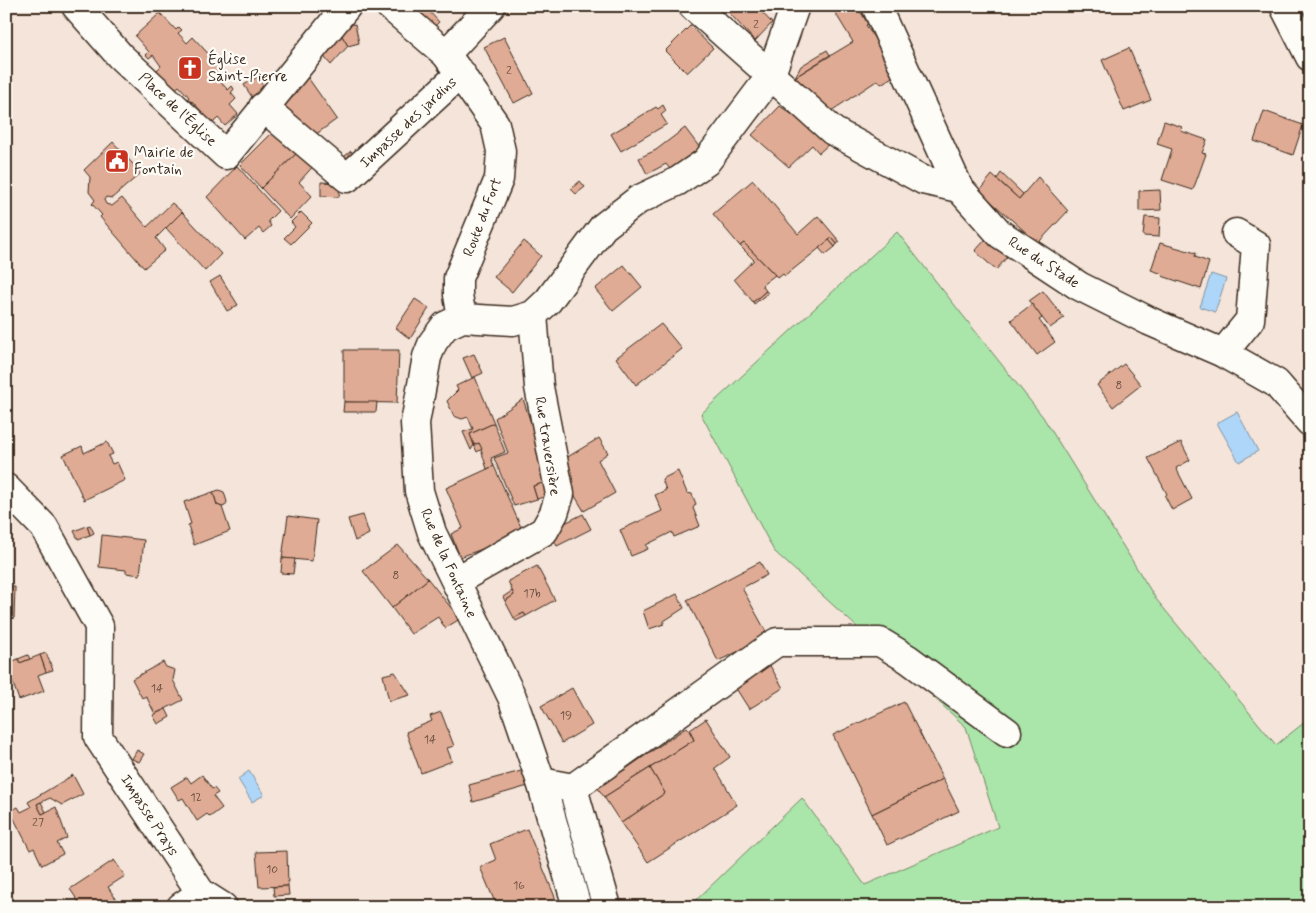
<svg xmlns="http://www.w3.org/2000/svg" width="1316" height="913" font-family="Mynerve,sans-serif">
<style>
.green{fill:#aae5aa;stroke:#728864}
.water{fill:#aed6f8;stroke:#8091a1}
.building{fill:#e0ab94;stroke:#3b2a1e}
.lines{fill:none;stroke-linecap:round;stroke-linejoin:round}
.minor-casing{stroke:#3b2a1e;stroke-width:31}
.minor{stroke:#fdfcf7;stroke-width:28}
.labels{text-anchor:middle;stroke-width:4.5;stroke-linejoin:round;paint-order:stroke}
.number-label{font-size:12px;fill:#644a3c}
.poi-label{font-size:15px;fill:#3b2a1e;stroke:#fdfcf7;text-anchor:start}
.street-label{font-size:15px;fill:#3b2a1e;stroke:#fdfcf7}
</style>
<rect width="100%" height="100%" fill="#f4e4d9"/>
<filter id="ink" filterUnits="userSpaceOnUse"><feTurbulence type="fractalNoise" baseFrequency=".02" numOctaves="2"/><feDisplacementMap in="SourceGraphic" scale="10" xChannelSelector="R" yChannelSelector="G"/><feConvolveMatrix kernelMatrix="1 2 1 2 8 2 1 2 1" color-interpolation-filters="sRGB"/></filter>
<g filter="url(#ink)">
<polygon class="green" points="897,232 1043,417 1156,599 1276,745 1310,718 1310,907 689,907 802,798 865,885 998,827 966,727 774,551 701,414"/>
<g class="water">
<polygon points="1211,274 1226,279 1215,312 1200,307"/>
<polygon points="1237,412 1258,451 1239,462 1217,423"/>
<polygon points="249,771 264,795 252,802 238,779"/>
</g>
<g class="building">
<polygon points="402,6 427,6 426,8 439,22 428,33"/>
<polygon points="723,6 756,6 772,23 755,41"/>
<polygon points="831,6 857,6 868,24 866,25 897,74 881,84 878,80 825,115 795,77 853,42"/>
<polygon points="160,13 176,30 179,27 182,30 178,33 187,43 193,37 223,70 219,73 222,76 218,79 228,90 232,86 234,89 231,93 236,99 230,105 238,114 225,126 218,118 212,124 205,115 201,118 198,115 202,112 192,101 189,104 186,100 189,97 179,86 172,92 155,72 161,66 153,55 149,58 146,55 149,52 135,36"/>
<polygon points="355,24 359,43 348,46 338,29"/>
<polygon points="690,26 713,48 687,73 665,51"/>
<polygon points="338,29 348,46 331,65 320,52"/>
<polygon points="504,37 533,93 514,103 484,47"/>
<polygon points="1129,48 1151,100 1124,111 1102,60"/>
<polygon points="827,50 830,55 795,77 801,66"/>
<polygon points="304,72 337,119 315,135 304,131 282,102 284,98 287,102 293,97 288,92"/>
<polygon points="257,77 267,91 254,100 244,85"/>
<polygon points="663,105 666,111 661,115 667,124 621,151 611,134 656,107 658,109"/>
<polygon points="780,106 821,135 830,143 819,153 812,145 789,167 752,135"/>
<polygon points="1264,111 1303,125 1293,155 1254,141"/>
<polygon points="1164,121 1182,127 1181,131 1207,140 1202,153 1206,154 1193,190 1162,180 1172,149 1157,144"/>
<polygon points="277,128 301,149 261,188 240,165"/>
<polygon points="685,128 700,148 670,169 666,164 647,174 639,158 656,150"/>
<polygon points="113,142 141,173 112,198 106,197 104,200 106,204 112,206 122,198 147,227 172,203 182,212 156,238 165,250 144,268 100,217 102,215 92,204 95,200 89,192 90,177 84,170"/>
<polygon points="301,149 316,163 299,182 312,196 290,219 261,188"/>
<polygon points="351,151 358,160 339,161"/>
<polygon points="237,166 278,211 268,221 271,226 263,233 259,228 245,240 207,197"/>
<polygon points="1001,173 1023,194 1019,199 997,179"/>
<polygon points="992,175 1019,199 1038,177 1068,211 1038,243 979,191"/>
<polygon points="753,180 798,234 818,216 840,242 837,244 832,238 785,276 783,274 778,278 744,243 740,246 713,214"/>
<polygon points="580,181 585,187 576,194 571,189"/>
<polygon points="321,182 340,183 339,197 321,196"/>
<polygon points="1160,190 1161,210 1139,211 1139,191"/>
<polygon points="182,212 221,254 205,271 166,228"/>
<polygon points="301,212 312,223 291,244 284,238 295,227 291,222"/>
<polygon points="1145,217 1160,218 1159,237 1143,236"/>
<polygon points="832,238 837,244 835,247 829,240"/>
<polygon points="987,238 1007,257 996,270 975,251"/>
<polygon points="829,240 835,247 825,255 819,248"/>
<polygon points="524,241 541,256 512,292 494,277"/>
<polygon points="744,243 775,275 762,285 766,291 753,302 734,279 754,260 740,246"/>
<polygon points="1160,243 1196,253 1195,257 1209,262 1201,289 1162,276 1163,274 1151,270"/>
<polygon points="624,265 642,287 613,311 595,289"/>
<polygon points="220,276 238,305 227,311 210,282"/>
<polygon points="766,291 768,293 754,304 753,302"/>
<polygon points="1043,291 1064,318 1050,328 1029,301"/>
<polygon points="415,299 429,308 410,339 396,328"/>
<polygon points="1032,304 1042,318 1039,320 1055,342 1037,355 1011,320"/>
<polygon points="661,324 682,349 636,385 616,358"/>
<polygon points="344,350 399,350 397,403 344,402"/>
<polygon points="474,354 483,373 472,378 463,358"/>
<polygon points="1124,364 1141,385 1113,407 1097,385"/>
<polygon points="475,377 494,423 470,434 474,445 471,450 463,432 473,429 468,417 462,419 454,416 447,401 458,390 456,386"/>
<polygon points="523,399 550,481 533,486 537,499 514,506 494,458 508,453 495,418"/>
<polygon points="344,402 377,402 376,412 343,412"/>
<polygon points="494,423 505,452 491,458 494,466 487,469 479,443 474,445 470,434"/>
<polygon points="599,438 608,453 598,460 615,493 584,511 556,464"/>
<polygon points="107,442 113,454 108,456 112,464 117,462 125,480 84,500 63,455 82,446 84,453"/>
<polygon points="1181,442 1190,460 1176,468 1192,499 1172,510 1165,496 1167,494 1148,458"/>
<polygon points="479,443 482,449 477,452 474,445"/>
<polygon points="494,466 524,534 460,557 451,534 463,528 446,488"/>
<polygon points="678,471 687,493 692,494 696,504 693,508 700,526 674,537 672,532 646,545 648,549 631,556 620,530 662,511 655,495 666,490 662,479"/>
<polygon points="550,481 553,494 537,499 533,486"/>
<polygon points="219,490 224,492 227,502 225,506 222,507 217,505 213,492"/>
<polygon points="213,492 217,505 222,507 230,531 194,545 188,525 191,524 184,502"/>
<polygon points="583,514 591,529 557,546 549,531"/>
<polygon points="363,515 369,534 355,541 348,519"/>
<polygon points="288,516 317,520 312,561 282,558"/>
<polygon points="90,525 94,533 90,535 87,526"/>
<polygon points="87,526 90,535 78,539 74,531"/>
<polygon points="102,535 144,540 140,575 126,573 126,570 99,567"/>
<polygon points="398,545 428,579 392,608 363,571"/>
<polygon points="282,558 295,559 293,574 281,573"/>
<polygon points="760,562 767,575 742,588 769,637 718,661 687,600"/>
<polygon points="537,566 555,600 526,616 524,613 514,618 505,601 514,595 508,581"/>
<polygon points="428,579 460,619 445,628 438,617 411,634 392,608"/>
<polygon points="6,587 15,587 14,618 6,618"/>
<polygon points="512,591 514,595 505,601 503,597"/>
<polygon points="677,594 684,608 664,621 664,624 649,629 643,611"/>
<polygon points="524,613 526,616 516,621 514,618"/>
<polygon points="46,653 53,670 46,672 40,655"/>
<polygon points="28,655 30,659 20,663 18,659"/>
<polygon points="40,655 46,672 38,675 44,691 19,700 6,664 18,659 20,663"/>
<polygon points="163,662 166,667 175,670 173,680 183,700 155,714 146,696 142,698 132,679"/>
<polygon points="769,664 783,688 749,709 732,682"/>
<polygon points="395,672 410,695 389,701 383,675"/>
<polygon points="572,688 592,725 562,743 541,706"/>
<polygon points="904,702 943,779 872,814 833,735"/>
<polygon points="166,709 170,717 158,724 153,715"/>
<polygon points="441,712 454,746 447,748 452,761 421,773 406,732 432,721 430,716"/>
<polygon points="706,719 730,757 715,768 737,805 648,862 621,823 665,793 650,768 694,740 690,730"/>
<polygon points="687,727 694,740 604,797 598,788"/>
<polygon points="137,750 144,754 139,762 132,759"/>
<polygon points="650,768 665,793 621,823 604,797"/>
<polygon points="525,770 528,786 473,802 469,785"/>
<polygon points="73,775 83,794 62,805 50,798 37,804 42,814 56,807 67,838 57,843 63,854 42,865 34,848 30,850 10,811 18,807 21,812 31,807 28,802"/>
<polygon points="202,775 212,789 214,788 218,793 213,796 222,808 210,817 207,814 197,821 183,798 179,800 171,787 187,777 191,783"/>
<polygon points="943,779 959,811 887,845 872,814"/>
<polygon points="41,802 46,812 42,814 37,804"/>
<polygon points="527,829 557,902 547,907 497,907 480,867 496,860 490,844"/>
<polygon points="287,851 288,886 259,887 256,852"/>
<polygon points="114,860 125,876 108,887 118,902 110,907 82,907 70,889"/>
<polygon points="288,886 289,895 274,896 273,887"/>
</g>
<g class="lines">
<defs>
<g id="minor">
<polyline points="76,6 120,56 226,155 347,6"/>
<polyline points="390,6 446,54 495,124 501,151 499,179 458,278 458,295 462,318"/>
<polyline points="693,6 833,131 923,180 959,188"/>
<polyline points="876,6 959,188 1000,234 1079,286 1149,321 1223,353 1276,383 1310,422"/>
<polyline points="1284,6 1310,57"/>
<polyline points="446,54 491,6"/>
<polyline points="263,107 347,178 461,73"/>
<polyline points="1223,353 1250,320 1256,245 1236,233"/>
<polyline points="6,488 44,527 99,626 98,737 201,893 223,907"/>
<polyline points="456,581 544,531 554,513 560,494 539,387 533,315"/>
<polyline points="541,782 573,788 777,642 880,642 908,659 1007,732"/>
<polyline points="573,788 607,907"/>
<polyline points="181,907 201,893"/>
<polyline points="577,907 541,782 512,697 432,533 419,491 415,423 427,357 433,342 445,326 462,318 513,321 533,315 548,301 603,227 638,200 678,181 706,162 770,77 795,6"/>
</g>
</defs>
<use href="#minor" class="minor-casing"/>
<use href="#minor" class="minor"/>
</g>
</g>
<defs>
<symbol id="church-square" viewBox="-11 -11 22 22"><rect x="-9" y="-9" width="18" height="18" rx="4" fill="#c8321e" stroke="#fdfcf7"/><path d="M-1.2-6h2.4v3.5h3.3v2.4h-3.3V6h-2.4V-.1h-3.3v-2.4h3.3Z" fill="#fff"/></symbol>
<symbol id="civic-square" viewBox="-11 -11 22 22"><rect x="-9" y="-9" width="18" height="18" rx="4" fill="#c8321e" stroke="#fdfcf7"/><path d="M-.6-6.5H3V-4.5H.6V-3L4-1V1h2V6H-6V1h2V-1L-.6-3ZM-1.2 2.5V6h2.4V2.5Z" fill="#fff"/></symbol>
</defs>
<g fill-rule="evenodd">
<use href="#church-square" x="176" y="54" width="28" height="28"/>
<use href="#civic-square" x="103" y="147" width="28" height="28"/>
</g>
<g class="labels">
<g class="number-label">
<text x="756" y="28">2</text>
<text x="509" y="74">2</text>
<text x="1119" y="389">8</text>
<text x="396" y="579">8</text>
<text x="532" y="597">17b</text>
<text x="157" y="692">14</text>
<text x="566" y="719">19</text>
<text x="430" y="743">14</text>
<text x="196" y="801">12</text>
<text x="38" y="826">27</text>
<text x="272" y="873">10</text>
<text x="519" y="889">16</text>
</g>
<g class="poi-label">
<text x="208" y="64">Église<tspan x="208" dy="17">Saint-Pierre</tspan></text>
<text x="134" y="157">Mairie de<tspan x="134" dy="17">Fontain</tspan></text>
</g>
<g class="street-label">
<text transform="translate(178 109) rotate(43)" y="5">Place de l'Église</text>
<text transform="translate(408 122) rotate(-43)" y="5">Impasse des jardins</text>
<text transform="translate(482 217) rotate(-69)" y="5">Route du Fort</text>
<text transform="translate(1044 262) rotate(33)" y="5">Rue du Stade</text>
<text transform="translate(548 446) rotate(81)" y="5">Rue traversière</text>
<text transform="translate(449 563) rotate(66)" y="5">Rue de la Fontaine</text>
<text transform="translate(150 815) rotate(57)" y="5">Impasse Prays</text>
</g>
</g>
<rect width="1316" height="913" fill="none" stroke="#fdfcf7" stroke-width="25"/>
<rect x="12" y="12" width="1291" height="888" fill="none" stroke="#3b2a1e" stroke-width="2" filter="url(#ink)"/>
</svg>
